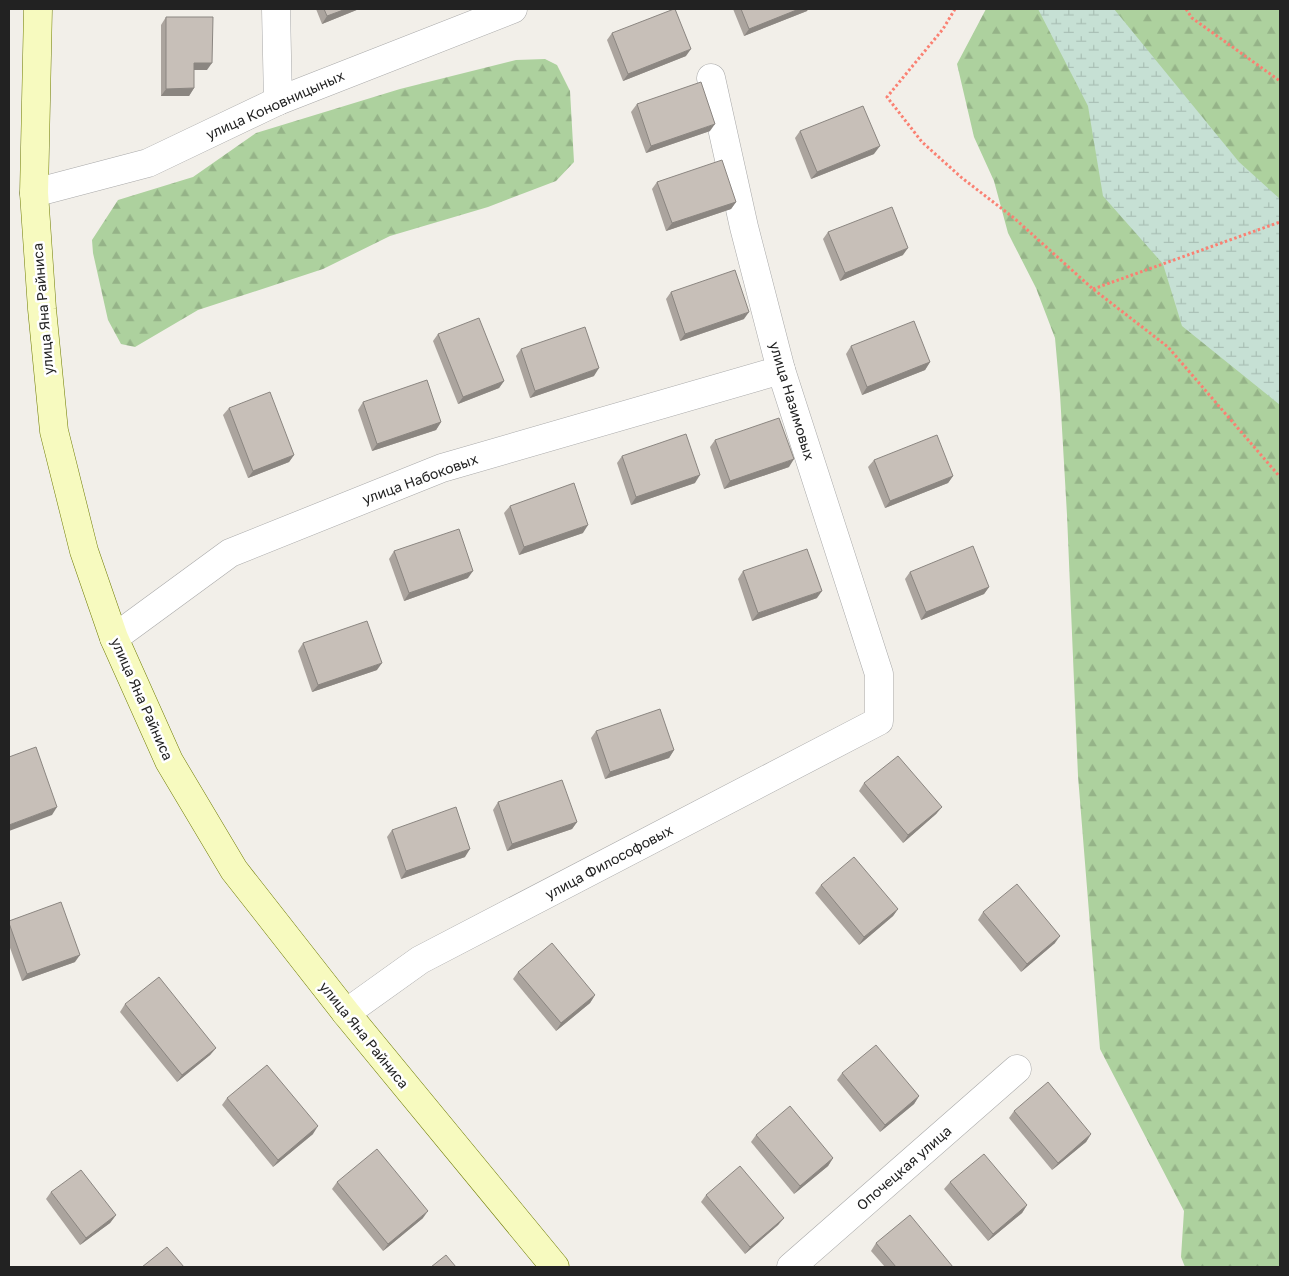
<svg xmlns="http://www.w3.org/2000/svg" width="1289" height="1276" font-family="'Golos Text',sans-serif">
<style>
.forest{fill:url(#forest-firs)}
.wetland{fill:url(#wetland-marsh)}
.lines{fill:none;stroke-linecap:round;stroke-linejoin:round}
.street-casing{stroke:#a9a9a9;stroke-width:29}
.secondary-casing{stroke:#707d05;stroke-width:29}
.path{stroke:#fa8072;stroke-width:3;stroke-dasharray:2.5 2.5;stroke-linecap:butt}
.street{stroke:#fff;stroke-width:28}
.secondary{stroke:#f7fabf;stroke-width:28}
.wall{fill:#aba49e}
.shaded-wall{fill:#8b8681}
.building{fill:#c7bfb8;stroke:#8b8681}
.labels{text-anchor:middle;stroke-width:5;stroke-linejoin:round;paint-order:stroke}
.street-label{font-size:14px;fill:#222;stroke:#fff}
</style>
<defs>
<pattern id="forest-firs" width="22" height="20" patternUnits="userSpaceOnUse" patternTransform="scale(1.25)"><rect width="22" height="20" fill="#add19e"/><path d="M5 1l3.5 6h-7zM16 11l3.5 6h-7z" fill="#95b388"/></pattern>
<pattern id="wetland-marsh" width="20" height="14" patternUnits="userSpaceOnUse" patternTransform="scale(1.25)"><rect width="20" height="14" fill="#c6e0d4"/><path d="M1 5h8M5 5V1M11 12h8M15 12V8" fill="none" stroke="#aac0b6"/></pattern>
</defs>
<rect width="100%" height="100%" fill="#f2efe9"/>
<g class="forest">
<polygon points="986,9 1280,9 1280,1267 1185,1267 1181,1257 1184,1211 1100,1049 1078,776 1067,515 1060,394 1055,338 1036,288 1008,233 994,181 974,137 957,64"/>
<polygon points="545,59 557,65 570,91 574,162 556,181 488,207 390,236 323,269 198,310 135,347 121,344 108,320 93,253 92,240 118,200 193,177 256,133 400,89 516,60"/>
</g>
<polygon class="wetland" points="1038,9 1114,9 1239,162 1280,199 1280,405 1182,326 1163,264 1103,196 1088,106"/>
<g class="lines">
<defs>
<g id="street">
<polyline points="276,9 278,101"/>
<polyline points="34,193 148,163 278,101 513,9"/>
<polyline points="114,638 230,553 442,468 781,370"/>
<polyline points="346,1013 420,960 879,721 879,674 781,370 744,227 711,78"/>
<polyline points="791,1267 1017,1069"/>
</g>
<polyline id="secondary" points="38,9 34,193 42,309 54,431 84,551 114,638 169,761 234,870 346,1013 555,1267"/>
</defs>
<use href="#street" class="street-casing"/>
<use href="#secondary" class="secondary-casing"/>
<g class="path">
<polyline points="955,9 943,29 887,97 922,142 962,178 1014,218 1093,289 1168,347 1280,477"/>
<polyline points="1186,9 1192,18 1280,81"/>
<polyline points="1093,289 1280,222"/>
</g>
<use href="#street" class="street"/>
<use href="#secondary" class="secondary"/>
</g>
<g class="wall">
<polygon points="316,9 359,9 322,24"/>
<polygon points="733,9 808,9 807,11 744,36"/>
<polygon points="166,17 207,70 194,70 194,88 189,96 161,96 161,25"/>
<polygon points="612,33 686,56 623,81 607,40"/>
<polygon points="637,104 710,131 646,153 631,112"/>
<polygon points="800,131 874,154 811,179 795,138"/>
<polygon points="657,182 736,202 731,209 666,231 652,189"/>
<polygon points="828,232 903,255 840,281 823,239"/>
<polygon points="671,292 744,319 680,341 666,299"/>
<polygon points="438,334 504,381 499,388 458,404 433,341"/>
<polygon points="851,346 930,362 925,370 862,395 846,354"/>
<polygon points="521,349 594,376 530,398 516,356"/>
<polygon points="363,402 441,422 436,430 372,451 358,410"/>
<polygon points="229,408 294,455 289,462 248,478 223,415"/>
<polygon points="715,440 789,467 724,489 710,447"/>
<polygon points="622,456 695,483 631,505 617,463"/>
<polygon points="874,460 953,476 948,483 885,508 868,467"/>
<polygon points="510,506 583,533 519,555 504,513"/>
<polygon points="394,551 468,578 404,601 389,559"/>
<polygon points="743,571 817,598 752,621 738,579"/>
<polygon points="910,572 989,587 984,594 921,620 905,579"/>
<polygon points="303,643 377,670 312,692 298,651"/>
<polygon points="596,731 674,750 669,758 605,779 591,738"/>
<polygon points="864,783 942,807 936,814 903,843 859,791"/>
<polygon points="498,802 577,822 572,829 507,851 493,810"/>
<polygon points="392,830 465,857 401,879 387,837"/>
<polygon points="821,885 898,909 893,916 859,945 815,893"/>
<polygon points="983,912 1055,943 1021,972 978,920"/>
<polygon points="9,921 75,962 22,981 9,945"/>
<polygon points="518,972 595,995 590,1003 556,1031 513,979"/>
<polygon points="125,1004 216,1048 210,1055 177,1082 120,1012"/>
<polygon points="842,1073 919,1096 914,1104 880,1132 837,1080"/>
<polygon points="227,1098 313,1134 273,1167 222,1105"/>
<polygon points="1014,1111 1091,1134 1086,1142 1052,1170 1009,1118"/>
<polygon points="756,1135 833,1158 828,1166 794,1194 751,1142"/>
<polygon points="337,1182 423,1218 383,1251 332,1189"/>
<polygon points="950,1182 1027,1205 1022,1213 988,1241 944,1189"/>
<polygon points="51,1192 116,1215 110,1223 80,1245 46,1199"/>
<polygon points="706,1195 784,1218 778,1225 745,1254 701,1202"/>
<polygon points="876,1243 953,1267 885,1267 871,1251"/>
</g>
<g class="shaded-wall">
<polygon points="346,9 359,9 322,24 327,16"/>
<polygon points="799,9 808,9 807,11 744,36 749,29"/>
<polygon points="691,49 686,56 623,81 628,74"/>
<polygon points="194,63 212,63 207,70 189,70"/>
<polygon points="194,88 189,96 161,96 166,89"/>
<polygon points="715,124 710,131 646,153 651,146"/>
<polygon points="880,146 874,154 811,179 817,172"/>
<polygon points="736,202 731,209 666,231 672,223"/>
<polygon points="908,248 903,255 840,281 845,273"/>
<polygon points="749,312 744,319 680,341 685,334"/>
<polygon points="930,362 925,370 862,395 867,387"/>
<polygon points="599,368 594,376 530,398 535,391"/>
<polygon points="504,381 499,388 458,404 463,397"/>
<polygon points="441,422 436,430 372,451 377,444"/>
<polygon points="294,455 289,462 248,478 253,471"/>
<polygon points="794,459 789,467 724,489 730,481"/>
<polygon points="700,475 695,483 631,505 636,497"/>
<polygon points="953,476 948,483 885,508 890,501"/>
<polygon points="588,525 583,533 519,555 524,547"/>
<polygon points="473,571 468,578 404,601 409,593"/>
<polygon points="989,587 984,594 921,620 926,612"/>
<polygon points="822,591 817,598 752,621 758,613"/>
<polygon points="382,663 377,670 312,692 318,685"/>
<polygon points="674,750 669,758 605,779 610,772"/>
<polygon points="57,807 52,815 9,831 9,825"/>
<polygon points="942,807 936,814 903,843 908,835"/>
<polygon points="577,822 572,829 507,851 512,844"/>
<polygon points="470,849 465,857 401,879 406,871"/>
<polygon points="898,909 893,916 859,945 864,937"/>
<polygon points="1060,936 1055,943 1021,972 1027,964"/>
<polygon points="80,955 75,962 22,981 27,974"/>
<polygon points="595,995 590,1003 556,1031 561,1023"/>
<polygon points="216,1048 210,1055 177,1082 182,1075"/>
<polygon points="919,1096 914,1104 880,1132 885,1125"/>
<polygon points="318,1126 313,1134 273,1167 278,1160"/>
<polygon points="1091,1134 1086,1142 1052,1170 1058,1163"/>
<polygon points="833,1158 828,1166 794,1194 800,1186"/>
<polygon points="1027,1205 1022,1213 988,1241 993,1234"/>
<polygon points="428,1211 423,1218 383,1251 388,1244"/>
<polygon points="116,1215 110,1223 80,1245 86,1238"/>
<polygon points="784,1218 778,1225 745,1254 750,1247"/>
</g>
<g class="building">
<polygon points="324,9 346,9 327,16"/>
<polygon points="674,9 675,9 691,49 628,74 612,33"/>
<polygon points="741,9 799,9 749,29"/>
<polygon points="166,17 213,17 212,63 194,63 194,88 166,89"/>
<polygon points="701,82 715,124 651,146 637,104"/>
<polygon points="863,106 880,146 817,172 800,131"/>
<polygon points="722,160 736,202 672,223 657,182"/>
<polygon points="892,207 908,248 845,273 828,232"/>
<polygon points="735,270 749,312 685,334 671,292"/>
<polygon points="479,318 504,381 463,397 438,334"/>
<polygon points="914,321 930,362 867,387 851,346"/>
<polygon points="585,327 599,368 535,391 521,349"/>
<polygon points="427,380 441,422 377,444 363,402"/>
<polygon points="270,392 294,455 253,471 229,408"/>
<polygon points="779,418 794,459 730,481 715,440"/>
<polygon points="686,434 700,475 636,497 622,456"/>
<polygon points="937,435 953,476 890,501 874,460"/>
<polygon points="574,483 588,525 524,547 510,506"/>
<polygon points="459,529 473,571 409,593 394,551"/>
<polygon points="973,546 989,587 926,612 910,572"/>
<polygon points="807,549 822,591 758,613 743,571"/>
<polygon points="367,621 382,663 318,685 303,643"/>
<polygon points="660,709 674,750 610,772 596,731"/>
<polygon points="36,747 57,807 9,825 9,757"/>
<polygon points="898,756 942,807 908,835 864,783"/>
<polygon points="562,780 577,822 512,844 498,802"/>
<polygon points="456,807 470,849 406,871 392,830"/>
<polygon points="854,857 898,909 864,937 821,885"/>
<polygon points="1017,884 1060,936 1027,964 983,912"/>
<polygon points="61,902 80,955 27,974 9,923 9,921"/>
<polygon points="552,943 595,995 561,1023 518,972"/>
<polygon points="159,977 216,1048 182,1075 125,1004"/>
<polygon points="876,1045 919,1096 885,1125 842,1073"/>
<polygon points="267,1065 318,1126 278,1160 227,1098"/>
<polygon points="1048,1082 1091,1134 1058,1163 1014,1111"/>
<polygon points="790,1106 833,1158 800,1186 756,1135"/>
<polygon points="377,1149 428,1211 388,1244 337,1182"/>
<polygon points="984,1154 1027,1205 993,1234 950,1182"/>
<polygon points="740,1166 784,1218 750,1247 706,1195"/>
<polygon points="81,1170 116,1215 86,1238 51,1192"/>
<polygon points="910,1215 953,1267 896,1267 876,1243"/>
<polygon points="167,1247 184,1267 142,1267"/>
<polygon points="446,1255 456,1267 431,1267"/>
</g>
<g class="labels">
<g class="street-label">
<text transform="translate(275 105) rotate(-24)" y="5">улица Коновницыных</text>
<text transform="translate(43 309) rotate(-95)" y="5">улица Яна Райниса</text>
<text transform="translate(792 401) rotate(73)" y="5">улица Назимовых</text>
<text transform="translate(420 479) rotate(-20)" y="5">улица Набоковых</text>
<text transform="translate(142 699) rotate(66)" y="5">улица Яна Райниса</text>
<text transform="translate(609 862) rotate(-28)" y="5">улица Философовых</text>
<text transform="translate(364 1035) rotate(51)" y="5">улица Яна Райниса</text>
<text transform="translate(904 1168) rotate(-41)" y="5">Опочецкая улица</text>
</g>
</g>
<rect width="1289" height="1276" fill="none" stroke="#222222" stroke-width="20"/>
</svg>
